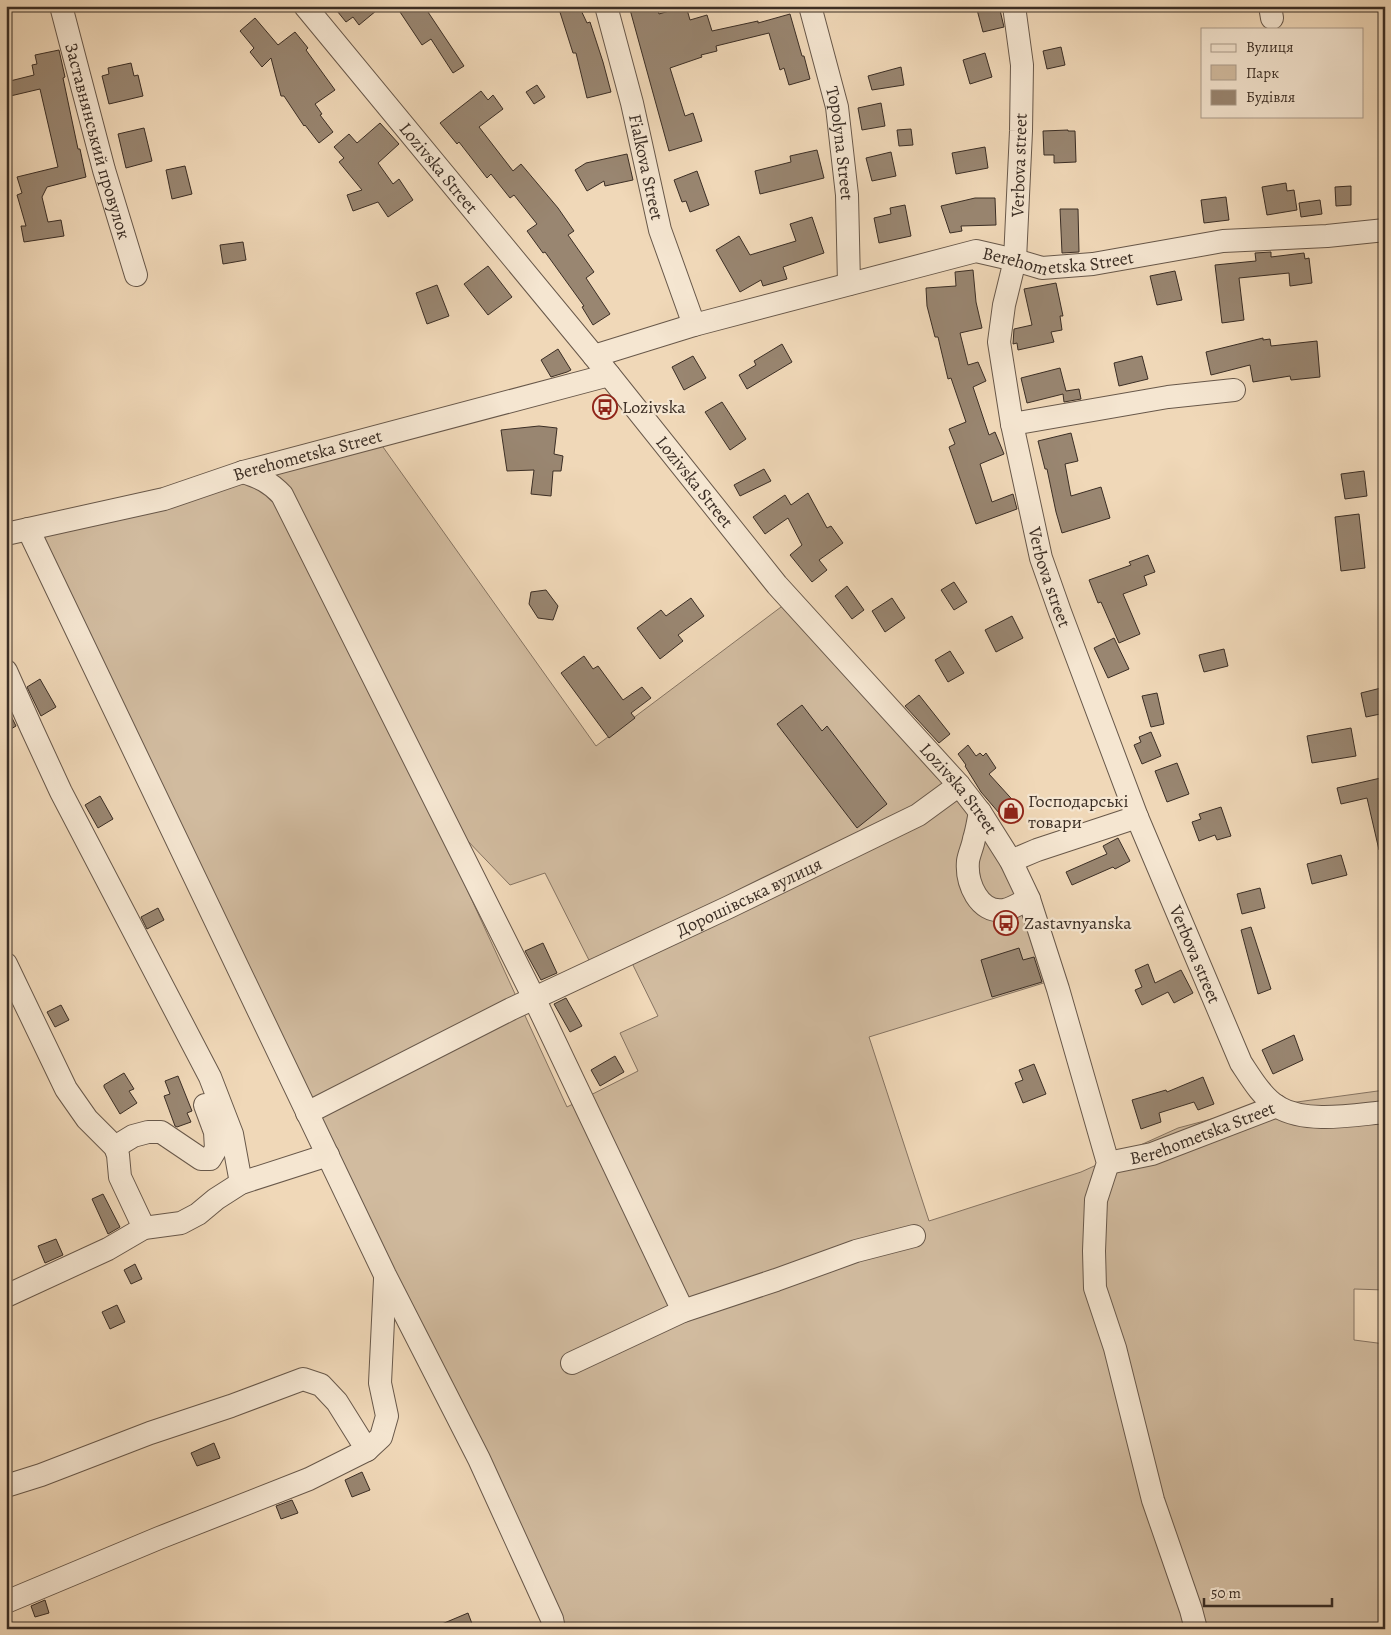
<svg xmlns="http://www.w3.org/2000/svg" width="1391" height="1635" font-family="Alegreya,serif">
<style>
.green{fill:#d1bb9f;stroke:#867462;fill-rule:evenodd}
.building{fill:#998671;stroke:#3b2e25}
.lines{fill:none;stroke-linecap:round;stroke-linejoin:round}
.minor-casing{stroke:#68584a;stroke-width:24}
.minor{stroke:#f5e6d1;stroke-width:22}
.labels{text-anchor:middle;stroke-width:4.5;stroke-linejoin:round;paint-order:stroke}
.street-label{font-size:18px;fill:#3b2e25;stroke:#f5e6d1}
.poi-label{font-size:18px;fill:#3b2e25;stroke:#f5e6d1;text-anchor:start}
</style>
<rect width="100%" height="100%" fill="#f0d8b8"/>
<filter id="stains"><feTurbulence type="fractalNoise" baseFrequency=".004" numOctaves="4"/><feColorMatrix values="0 0 0 0 .2 0 0 0 0 .09 0 0 0 0 .02 0 0 0 .5 -.17"/></filter>
<radialGradient id="worn" r=".72"><stop offset=".6" stop-color="#630" stop-opacity="0"/><stop offset="1" stop-color="#630" stop-opacity=".3"/></radialGradient>
<path class="green" d="M 378,440 L 596,746 L 793,598 L 1011,851 L 1050,981 L 869,1037 L 929,1221 L 1081,1172 L 1178,1128 L 1253,1108 L 1385,1090 L 1385,1290 L 1354,1289 L 1354,1340 L 1385,1344 L 1385,1629 L 562,1629 L 31,530 ZM 464,837 L 510,885 L 545,873 L 596,974 L 630,959 L 658,1016 L 620,1033 L 638,1071 L 567,1107 L 447,846 Z"/>
<g class="building">
<polygon points="333,6 382,6 359,25 353,17 346,22"/>
<polygon points="396,6 424,6 464,66 453,73 431,39 422,45"/>
<polygon points="558,6 579,6 587,23 590,22 603,62 611,92 587,98 576,53 573,53"/>
<polygon points="629,6 657,6 659,14 686,6 690,20 707,15 712,31 758,21 758,23 790,14 802,56 804,56 810,79 789,85 784,68 780,70 769,33 716,46 717,51 701,55 702,57 670,68 685,116 693,113 702,141 669,151"/>
<polygon points="976,6 999,6 1004,27 983,32"/>
<polygon points="255,18 278,45 295,32 308,48 306,50 335,90 315,104 322,114 320,115 333,132 319,143 305,125 304,126 284,96 281,96 271,58 262,67 250,52 254,48 240,31"/>
<polygon points="1061,47 1065,65 1047,69 1043,51"/>
<polygon points="59,50 65,77 63,78 78,149 80,149 86,177 47,187 42,197 48,222 61,220 64,236 24,242 21,226 26,226 17,195 22,193 17,177 58,167 40,89 6,97 6,82 34,75 32,65 37,64 35,55"/>
<polygon points="985,53 992,77 970,84 963,60"/>
<polygon points="131,63 134,76 138,75 143,96 109,104 102,76 109,74 108,68"/>
<polygon points="901,67 904,85 872,90 868,76"/>
<polygon points="537,85 545,97 534,104 526,92"/>
<polygon points="481,91 488,100 493,95 503,109 479,127 513,171 521,164 558,208 574,231 568,235 594,272 586,278 610,314 593,325 582,307 584,306 545,252 543,253 527,231 537,224 514,195 510,198 491,174 487,178 459,142 457,144 440,123"/>
<polygon points="881,103 885,126 862,130 858,108"/>
<polygon points="380,123 399,144 378,163 393,184 399,179 413,200 388,217 378,202 353,211 347,195 362,190 339,162 344,158 334,147 349,134 357,143"/>
<polygon points="144,128 152,161 126,168 118,134"/>
<polygon points="911,129 913,145 899,146 897,130"/>
<polygon points="1068,130 1068,131 1075,131 1076,162 1054,163 1054,155 1044,155 1043,131"/>
<polygon points="985,147 988,168 956,174 952,153"/>
<polygon points="817,150 824,178 760,194 755,171 791,162 790,156"/>
<polygon points="891,152 896,176 872,181 866,158"/>
<polygon points="627,154 633,180 605,186 604,181 587,191 575,170 586,163"/>
<polygon points="185,166 192,194 172,199 166,170"/>
<polygon points="697,171 709,205 690,212 686,201 682,202 674,180"/>
<polygon points="1286,183 1287,191 1294,190 1297,210 1267,215 1262,187"/>
<polygon points="1351,186 1351,205 1336,206 1335,187"/>
<polygon points="1226,197 1229,220 1204,223 1201,200"/>
<polygon points="975,198 995,198 996,225 961,226 962,231 950,233 941,206"/>
<polygon points="1320,200 1322,214 1301,217 1299,203"/>
<polygon points="905,205 911,236 879,243 874,218 891,214 890,208"/>
<polygon points="1060,209 1078,209 1079,252 1062,253"/>
<polygon points="812,217 824,253 783,267 787,279 763,286 761,280 740,292 716,250 739,236 750,255 796,241 790,224"/>
<polygon points="243,242 246,260 223,264 220,245"/>
<polygon points="1271,252 1271,257 1304,253 1305,259 1309,258 1312,283 1290,286 1289,273 1239,278 1244,320 1222,323 1215,265 1256,261 1255,253"/>
<polygon points="488,266 512,297 488,315 464,284"/>
<polygon points="973,270 976,302 982,328 960,333 968,365 978,362 986,381 973,387 989,435 995,432 1004,454 980,464 992,502 1013,494 1017,509 976,524 949,447 955,444 949,429 966,422 951,378 948,379 938,337 935,337 927,306 926,288 956,286 955,272"/>
<polygon points="1175,271 1182,300 1157,305 1150,276"/>
<polygon points="1056,283 1063,316 1060,316 1062,330 1051,332 1054,342 1018,350 1017,343 1013,344 1014,329 1032,325 1024,289"/>
<polygon points="437,285 449,316 427,324 416,293"/>
<polygon points="1263,338 1263,340 1270,339 1271,346 1317,341 1320,377 1291,380 1290,376 1253,382 1250,365 1211,375 1206,352"/>
<polygon points="782,344 792,362 747,389 739,375 756,365 754,361"/>
<polygon points="558,349 571,370 567,372 551,377 541,360"/>
<polygon points="693,356 706,378 684,390 672,367"/>
<polygon points="1142,356 1148,379 1119,386 1114,363"/>
<polygon points="1060,368 1066,391 1079,389 1081,399 1064,402 1063,394 1027,403 1021,378"/>
<polygon points="722,402 746,439 730,450 705,412"/>
<polygon points="539,426 557,428 554,454 563,456 561,471 553,471 551,496 531,494 534,470 507,471 501,430"/>
<polygon points="1071,433 1078,461 1065,464 1071,496 1101,487 1110,518 1062,533 1056,512 1047,469 1045,469 1038,441"/>
<polygon points="764,469 771,481 740,496 734,485"/>
<polygon points="1364,471 1367,496 1345,499 1341,474"/>
<polygon points="808,493 827,528 831,526 843,543 819,560 827,570 812,582 790,555 802,545 788,518 765,534 753,517 785,495 791,505"/>
<polygon points="1359,514 1365,568 1341,571 1335,517"/>
<polygon points="1148,555 1155,572 1144,576 1147,585 1123,594 1140,634 1119,643 1101,602 1098,603 1089,580 1131,565 1129,562"/>
<polygon points="954,582 967,602 954,610 941,590"/>
<polygon points="847,586 864,610 852,619 835,596"/>
<polygon points="546,590 558,606 553,620 538,618 529,604 531,592"/>
<polygon points="691,598 704,616 678,635 683,641 660,659 637,628 661,610 666,616"/>
<polygon points="892,598 905,618 885,632 872,611"/>
<polygon points="1012,616 1023,638 996,652 985,630"/>
<polygon points="1114,638 1129,669 1108,678 1094,648"/>
<polygon points="1224,649 1228,666 1204,672 1199,655"/>
<polygon points="950,651 964,673 948,682 935,660"/>
<polygon points="584,656 593,669 598,666 623,700 642,687 651,698 631,713 635,718 609,738 561,673"/>
<polygon points="40,679 56,707 41,716 27,687"/>
<polygon points="1385,687 1385,713 1366,717 1361,693"/>
<polygon points="1157,693 1164,724 1151,727 1142,696"/>
<polygon points="919,695 950,734 939,743 905,706"/>
<polygon points="802,705 822,731 827,726 887,804 857,828 777,724"/>
<polygon points="6,706 16,726 6,732"/>
<polygon points="1351,728 1356,756 1312,763 1307,736"/>
<polygon points="1151,732 1161,756 1142,764 1134,745 1141,742 1139,737"/>
<polygon points="968,745 976,756 980,753 983,756 986,753 996,768 989,774 1019,807 1005,820 981,792 965,766 966,765 958,754"/>
<polygon points="1177,763 1189,794 1167,802 1155,771"/>
<polygon points="1385,777 1385,849 1379,850 1367,798 1341,804 1337,788"/>
<polygon points="100,796 113,819 98,828 85,805"/>
<polygon points="1221,807 1231,836 1217,840 1215,835 1199,841 1192,822 1201,819 1199,814"/>
<polygon points="1118,838 1130,861 1115,869 1113,867 1072,885 1066,872 1107,854 1103,846"/>
<polygon points="1341,855 1347,875 1312,884 1307,864"/>
<polygon points="1260,888 1265,908 1242,914 1237,894"/>
<polygon points="158,908 164,920 147,929 141,917"/>
<polygon points="1251,927 1271,989 1258,994 1241,930"/>
<polygon points="543,943 557,973 541,980 525,951"/>
<polygon points="1019,948 1023,960 1034,957 1042,982 992,997 981,960"/>
<polygon points="1148,964 1155,983 1181,970 1193,993 1174,1003 1168,992 1142,1005 1135,990 1142,987 1135,970"/>
<polygon points="566,998 582,1026 570,1032 554,1004"/>
<polygon points="61,1005 69,1020 55,1027 47,1012"/>
<polygon points="1294,1035 1303,1060 1273,1074 1262,1050"/>
<polygon points="615,1056 624,1072 600,1086 591,1070"/>
<polygon points="1034,1064 1046,1094 1023,1103 1015,1083 1023,1080 1019,1070"/>
<polygon points="124,1073 134,1089 129,1091 137,1103 120,1114 104,1087 104,1085"/>
<polygon points="178,1076 192,1111 187,1113 191,1122 177,1127 175,1126 164,1096 170,1094 165,1081"/>
<polygon points="1203,1077 1214,1104 1198,1110 1194,1102 1159,1113 1161,1122 1141,1129 1132,1100 1166,1090 1167,1092"/>
<polygon points="103,1194 120,1227 108,1234 92,1199"/>
<polygon points="56,1239 63,1255 45,1263 38,1246"/>
<polygon points="135,1264 142,1279 131,1284 124,1270"/>
<polygon points="117,1305 125,1322 110,1329 102,1312"/>
<polygon points="214,1443 220,1458 197,1466 191,1453"/>
<polygon points="362,1472 370,1490 352,1497 345,1480"/>
<polygon points="292,1500 298,1513 281,1519 276,1506"/>
<polygon points="45,1600 49,1613 35,1617 31,1606"/>
<polygon points="468,1613 474,1629 430,1629"/>
</g>
<g class="lines">
<defs>
<g id="minor">
<path id="s1" d="M 61,6 L 104,170 L 136,275"/>
<path id="s2" d="M 305,6 L 594,356 L 777,585 L 959,785 L 980,812 L 1011,861 L 1029,899 L 1058,989 L 1108,1163 L 1096,1200 L 1094,1251 L 1095,1288 L 1115,1348 L 1153,1500 L 1191,1610 L 1196,1629"/>
<path id="s3" d="M 606,6 L 632,103 L 660,230 L 694,325"/>
<path id="s4" d="M 810,6 L 837,107 L 847,195 L 849,284"/>
<path id="s5" d="M 1014,6 L 1022,65 L 1021,131 L 1015,260 L 1004,305 L 999,342 L 1012,424 L 1041,558 L 1060,612 L 1137,817 L 1241,1063 C 1251,1078 1262,1097 1278,1107 C 1307,1124 1353,1115 1385,1112"/>
<polyline points="1270,6 1272,18"/>
<path id="s6" d="M 594,356 L 694,325 L 976,251 L 1015,260 L 1042,268 L 1093,264 L 1223,241 L 1327,236 L 1385,230"/>
<polyline points="1012,424 1168,397 1234,390"/>
<path d="M 243,472 C 259,477 270,482 282,495 L 534,998 L 683,1311"/>
<polyline points="28,529 385,1275 479,1459 552,1619 554,1629"/>
<path id="s7" d="M 6,534 L 164,499 L 243,472 L 609,375"/>
<polyline points="6,671 31,727 61,792 210,1077 232,1134 241,1183"/>
<path d="M 980,812 C 978,821 977,830 974,839 C 973,846 969,854 968,861 C 966,883 979,914 1004,910 C 1012,909 1021,902 1029,899"/>
<polyline points="1011,861 1037,850 1137,817"/>
<polyline points="6,964 66,1089 87,1119 115,1147 118,1155 120,1177 144,1228"/>
<path id="s8" d="M 307,1113 L 511,1009 L 729,907 L 918,815 L 959,785"/>
<polyline points="115,1147 133,1136 148,1132 161,1132 201,1159 210,1159 216,1149 215,1132 205,1105"/>
<path id="s9" d="M 1108,1163 L 1152,1154 L 1277,1106"/>
<polyline points="6,1296 108,1249 144,1228 181,1223 198,1214 216,1199 241,1183 328,1155"/>
<polyline points="572,1363 683,1311 776,1280 856,1251 914,1236"/>
<polyline points="6,1486 41,1475 150,1433 231,1406 303,1379 321,1385 337,1402 367,1450"/>
<polyline points="6,1602 159,1538 309,1479 367,1450 381,1437 387,1416 380,1383 385,1279"/>
</g>
</defs>
<use href="#minor" class="minor-casing"/>
<use href="#minor" class="minor"/>
</g>
<defs>
<symbol id="bus-ring" viewBox="-11 -11 22 22"><circle r="9.5" fill="#f5e6d1" stroke="#8f2418" stroke-width="1.5"/><path d="M-5-6H5V4H4V6H2V4H-2V6H-4V4H-5ZM-3.5-4V0h7V-4ZM-3.5 1.2v1.5H-2V1.2ZM2 1.2v1.5H3.5V1.2Z" fill="#8f2418"/></symbol>
<symbol id="shop-ring" viewBox="-11 -11 22 22"><circle r="9.5" fill="#f5e6d1" stroke="#8f2418" stroke-width="1.5"/><path d="M-5-2.5h2.3a2.7 3.5 0 0 1 5.4 0H5L5.5 6h-11ZM-1.5-2.5h3a1.5 2.3 0 0 0-3 0Z" fill="#8f2418"/></symbol>
</defs>
<g fill-rule="evenodd">
<use href="#bus-ring" x="591" y="393" width="28" height="28"/>
<use href="#shop-ring" x="997" y="797" width="28" height="28"/>
<use href="#bus-ring" x="992" y="909" width="28" height="28"/>
</g>
<g class="labels">
<g class="street-label">
<text dy="6" stroke="none"><textPath href="#s1" startOffset="140">Заставнянський провулок</textPath></text>
<text dy="6" stroke="none"><textPath href="#s4" startOffset="141">Topolyna Street</textPath></text>
<text transform="translate(1019 165) rotate(-88)" y="6">Verbova street</text>
<text dy="6" stroke="none"><textPath href="#s3" startOffset="166">Fialkova Street</textPath></text>
<text dy="6" stroke="none"><textPath href="#s2" startOffset="210">Lozivska Street</textPath></text>
<text dy="6" stroke="none"><textPath href="#s6" startOffset="480">Berehometska Street</textPath></text>
<text dy="6" stroke="none"><textPath href="#s7" startOffset="312">Berehometska Street</textPath></text>
<text dy="6" stroke="none"><textPath href="#s2" startOffset="615">Lozivska Street</textPath></text>
<text dy="6" stroke="none"><textPath href="#s5" startOffset="579">Verbova street</textPath></text>
<text dy="6" stroke="none"><textPath href="#s2" startOffset="1020">Lozivska Street</textPath></text>
<text dy="6" stroke="none"><textPath href="#s8" startOffset="492">Дорошівська вулиця</textPath></text>
<text dy="6" stroke="none"><textPath href="#s5" startOffset="984">Verbova street</textPath></text>
<text dy="6" stroke="none"><textPath href="#s9" startOffset="99">Berehometska Street</textPath></text>
</g>
<g class="poi-label">
<text x="622" y="413">Lozivska</text>
<text x="1028" y="807">Господарські<tspan x="1028" dy="21">товари</tspan></text>
<text x="1024" y="929">Zastavnyanska</text>
</g>
</g>
<rect width="1391" height="1635" fill="none" stroke="#f0d8b8" stroke-width="25"/>
<rect x="8" y="8" width="1376" height="1620" fill="none" stroke="#3b2e25" stroke-width="2.5"/>
<rect x="12" y="12" width="1366" height="1610" fill="none" stroke="#3b2e25"/>
<rect x="1201" y="28" width="162" height="90" fill="#f5e6d1" stroke="#ab9c8c"/>
<rect x="1211" y="44" width="25" height="8" fill="#f5e6d1" stroke="#ab9c8c"/>
<text x="1246" y="52" font-size="15" fill="#3b2e25">Вулиця</text>
<rect x="1211" y="65" width="25" height="15" fill="#d1bb9f" stroke="#ab9c8c"/>
<text x="1246" y="78" font-size="15" fill="#3b2e25">Парк</text>
<rect x="1211" y="90" width="25" height="15" fill="#998671" stroke="#ab9c8c"/>
<text x="1246" y="102" font-size="15" fill="#3b2e25">Будівля</text>
<path d="M1204 1598v8h128v-8" fill="none" stroke="#3b2e25" stroke-width="2.5"/>
<text x="1211" y="1598" font-size="15" fill="#3b2e25" stroke="#f5e6d1" stroke-width="4" paint-order="stroke">50 m</text>
<rect width="100%" height="100%" filter="url(#stains)"/>
<rect width="100%" height="100%" fill="url(#worn)"/>
</svg>
